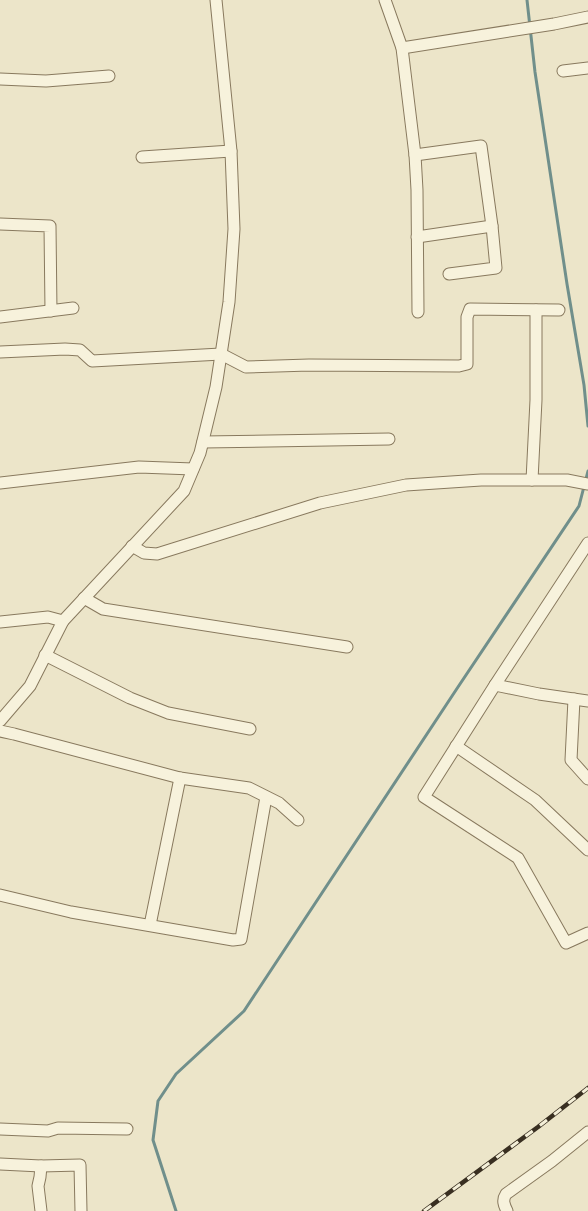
<svg xmlns="http://www.w3.org/2000/svg" width="588" height="1211" font-family="'Roboto Serif',serif">
<style>
.lines{fill:none;stroke-linecap:round;stroke-linejoin:round}
.stream{stroke:#708f8b;stroke-width:3}
.minor-casing{stroke:#88795e;stroke-width:13}
.minor{stroke:#f7f2dc;stroke-width:11}
.rail-casing{stroke:#392f21;stroke-width:4.5}
.rail{stroke:#f4efd8;stroke-width:3;stroke-dasharray:9;stroke-linecap:butt}
</style>
<rect width="100%" height="100%" fill="#ece5c9"/>
<g class="lines">
<g class="stream">
<polyline points="527,0 535,72 567,284 584,385 588,426"/>
<polyline points="176,1211 153,1140 158,1101 176,1074 244,1011 458,687 579,506 588,471"/>
</g>
<defs>
<g id="minor">
<polyline points="385,0 402,48 415,155 417,190 418,312"/>
<polyline points="402,48 554,24 588,17"/>
<polyline points="563,71 588,68"/>
<polyline points="0,79 46,81 109,76"/>
<polyline points="415,155 481,146 492,226 496,268 449,274"/>
<polyline points="142,157 231,151"/>
<polyline points="0,224 50,226 51,311"/>
<polyline points="417,237 492,226"/>
<polyline points="0,317 73,308"/>
<polyline points="0,352 65,349 80,350 92,361 221,354 246,367 309,365 459,366 467,364 467,317 470,309 559,310"/>
<polyline points="203,442 389,439"/>
<polyline points="532,480 536,400 536,310"/>
<polyline points="0,483 139,467 193,469"/>
<polyline points="588,543 495,685 424,797 518,858 566,943 588,933"/>
<polyline points="132,546 144,553 157,554 320,503 406,485 481,480 567,480 588,484"/>
<polyline points="84,598 103,609 347,647"/>
<polyline points="0,622 48,617 63,621"/>
<polyline points="45,655 130,698 168,713 250,729"/>
<polyline points="495,685 539,694 588,701"/>
<polyline points="574,699 571,760 588,779"/>
<polyline points="0,721 30,686 63,621 184,491 200,453 216,387 229,302 234,229 231,151 216,0"/>
<polyline points="0,731 14,734 180,778 249,788 279,803 298,820"/>
<polyline points="456,746 535,800 588,850"/>
<polyline points="0,895 71,912 233,940 241,939 266,797"/>
<polyline points="150,925 180,778"/>
<polyline points="0,1129 48,1131 58,1128 127,1129"/>
<polyline points="0,1164 41,1166 80,1165 81,1211"/>
<polyline points="41,1166 40,1177 38,1186 41,1211"/>
<path d="M 507,1211 C 504,1205 502,1200 506,1194 L 552,1161 L 588,1132"/>
</g>
</defs>
<use href="#minor" class="minor-casing"/>
<use href="#minor" class="minor"/>
<defs>
<polyline id="rail" points="424,1211 538,1127 588,1088"/>
</defs>
<use href="#rail" class="rail-casing"/>
<use href="#rail" class="rail"/>
</g>
</svg>
